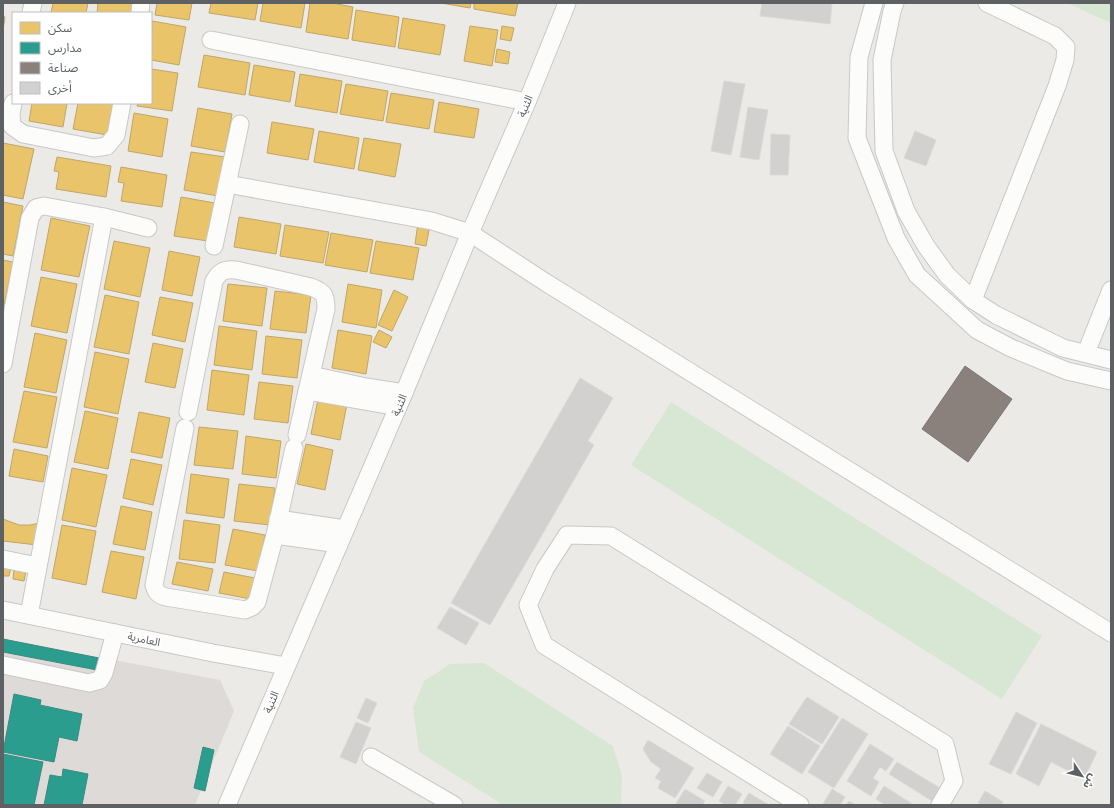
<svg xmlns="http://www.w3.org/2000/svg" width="1114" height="808" font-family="'Alegreya Sans','Noto Sans Arabic',sans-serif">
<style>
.education{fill:#dedad7}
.green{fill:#d8e7d3}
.homes{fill:#e9c46a;stroke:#bfa668}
.schools{fill:#2a9d8f;stroke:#398b82}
.industry{fill:#8a817c;stroke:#7c7775}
.building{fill:#d3d1d0;stroke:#dbd9d6}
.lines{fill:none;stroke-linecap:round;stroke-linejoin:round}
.minor-casing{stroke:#c8c8c7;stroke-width:19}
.minor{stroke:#fcfcfb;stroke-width:17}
.labels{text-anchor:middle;stroke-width:4;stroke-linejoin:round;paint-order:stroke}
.street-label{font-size:11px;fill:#5d6164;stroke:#fff}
</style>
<rect width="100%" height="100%" fill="#eceae7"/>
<polygon class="education" points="3,639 220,680 234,711 195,805 3,805"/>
<g class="green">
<polygon points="1067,3 1111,3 1111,23"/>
<polygon points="671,402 1042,636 1002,699 631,465"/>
<polygon points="484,663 613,746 622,776 621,805 503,805 419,752 413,708 424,681 450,664"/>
</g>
<g class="homes">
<polygon points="53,3 88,3 86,13 51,13"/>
<polygon points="98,3 133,3 132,13 97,13"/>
<polygon points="157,3 192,3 189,20 155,15"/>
<polygon points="211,3 258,3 255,20 209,13"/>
<polygon points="263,3 305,3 301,28 260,21"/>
<polygon points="310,3 332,3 353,7 348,39 306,32"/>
<polygon points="441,3 471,3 470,8"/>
<polygon points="474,3 518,3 515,16 474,9"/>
<polygon points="356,10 399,17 395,47 352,40"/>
<polygon points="3,16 5,17 3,30"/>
<polygon points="403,18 445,25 440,55 398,48"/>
<polygon points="152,21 186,27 179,65 151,60"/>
<polygon points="470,26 498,30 492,66 464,61"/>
<polygon points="502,26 514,28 511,41 500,39"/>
<polygon points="497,49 510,52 508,64 495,62"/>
<polygon points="204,55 250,63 245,95 198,87"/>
<polygon points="254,65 295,72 290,102 249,95"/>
<polygon points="151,69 178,73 172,111 137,106 138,103 151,103"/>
<polygon points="300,74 342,81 337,113 295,106"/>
<polygon points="346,84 388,91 383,121 340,114"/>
<polygon points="391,93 434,100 429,129 386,122"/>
<polygon points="439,102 479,109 474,138 434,132"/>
<polygon points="32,103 67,103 63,127 29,121"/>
<polygon points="78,103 113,103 107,135 73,129"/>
<polygon points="198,108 232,114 225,152 191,146"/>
<polygon points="134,113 168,119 162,157 128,151"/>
<polygon points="272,122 314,129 308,160 267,153"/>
<polygon points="319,131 359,138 354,169 314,162"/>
<polygon points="364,138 401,144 395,177 358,170"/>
<polygon points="3,143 34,149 23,199 3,195"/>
<polygon points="191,152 225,157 218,196 184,190"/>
<polygon points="57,157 111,166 106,197 56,189 59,172 54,171"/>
<polygon points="121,167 167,175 162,207 121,201 124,183 118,182"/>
<polygon points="181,197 215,203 208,241 174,236"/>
<polygon points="3,202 23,206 13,256 3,254"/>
<polygon points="239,217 281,224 276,254 234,247"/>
<polygon points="51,218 90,226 79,277 41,270"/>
<polygon points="418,223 430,225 426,246 415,244"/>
<polygon points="285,225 329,232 323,263 280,256"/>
<polygon points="331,233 373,240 367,272 325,265"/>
<polygon points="114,241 150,248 140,297 104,289"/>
<polygon points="376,241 419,248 413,280 370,273"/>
<polygon points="169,251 200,257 192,296 162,290"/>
<polygon points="3,260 13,262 3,310"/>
<polygon points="41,277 77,284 67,333 31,326"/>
<polygon points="228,284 267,288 262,326 223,321"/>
<polygon points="348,284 382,290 376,328 342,322"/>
<polygon points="394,290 408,297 392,331 378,325"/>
<polygon points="275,291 311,295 306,333 270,329"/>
<polygon points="105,295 139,302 129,354 94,347"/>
<polygon points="160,297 193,303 185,342 152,335"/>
<polygon points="219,326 257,331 252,370 214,365"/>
<polygon points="338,330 372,336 366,374 332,368"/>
<polygon points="379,330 392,337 386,348 373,342"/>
<polygon points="35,333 67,340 56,393 24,387"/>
<polygon points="266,336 302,340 297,378 262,374"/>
<polygon points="153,343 183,349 175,388 145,382"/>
<polygon points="95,352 129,359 118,414 84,407"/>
<polygon points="212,370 249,375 244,415 207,410"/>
<polygon points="259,382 293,386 288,423 254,419"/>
<polygon points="24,391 57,397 47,448 13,442"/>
<polygon points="318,399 347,404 340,440 311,434"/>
<polygon points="85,411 118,418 108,469 74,462"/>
<polygon points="139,412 170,418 162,458 131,452"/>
<polygon points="199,427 238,431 233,469 194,465"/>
<polygon points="246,436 281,441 276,478 242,474"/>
<polygon points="306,444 333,450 325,490 297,484"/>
<polygon points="14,449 48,456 43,482 9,476"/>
<polygon points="131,459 162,465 153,505 123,498"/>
<polygon points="72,468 107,475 96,527 62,520"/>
<polygon points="191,474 229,479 224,518 186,513"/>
<polygon points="239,484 275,488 270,525 234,521"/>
<polygon points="121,506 152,512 145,550 113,544"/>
<polygon points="3,519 19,525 30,525 40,523 37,545 3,541"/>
<polygon points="184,520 220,525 215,563 179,559"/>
<polygon points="62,525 96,531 86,585 52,578"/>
<polygon points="233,529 265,535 258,571 225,565"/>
<polygon points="111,551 144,557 136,599 102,592"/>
<polygon points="177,562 213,569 208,591 172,584"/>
<polygon points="3,566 11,567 9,576 3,576"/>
<polygon points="14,569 26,571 24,581 13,579"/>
<polygon points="224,572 255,578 251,599 219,593"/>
</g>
<g class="schools">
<polygon points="3,639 99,658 97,670 3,652"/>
<polygon points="14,694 41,700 40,705 82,714 77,741 59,737 54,762 3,752"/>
<polygon points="203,747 214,750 205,791 194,788"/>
<polygon points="3,754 43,762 34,805 3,805"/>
<polygon points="63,769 88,774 82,805 44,805 50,775 62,777"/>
</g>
<polygon class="industry" points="965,366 1012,399 968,462 922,429"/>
<g class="building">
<polygon points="762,3 832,3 830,24 760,16"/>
<polygon points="724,81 745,84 731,155 711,151"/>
<polygon points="748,107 768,110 759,160 740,157"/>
<polygon points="915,131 936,140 926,166 904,158"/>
<polygon points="771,134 790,135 788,175 770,175"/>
<polygon points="580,378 613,398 588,441 594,445 490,625 451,603"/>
<polygon points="450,607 479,623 466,645 437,628"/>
<polygon points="807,697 839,717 822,744 789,724"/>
<polygon points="366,698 377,703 368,723 357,718"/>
<polygon points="1016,712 1037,723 1011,774 989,764"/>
<polygon points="842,718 868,734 834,788 808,772"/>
<polygon points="356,722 371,728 356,764 340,757"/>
<polygon points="1041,724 1097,752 1084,779 1051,762 1039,786 1016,774"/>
<polygon points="788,726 820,746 802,774 770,754"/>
<polygon points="648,740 694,768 675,798 658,788 661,781 655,778 661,769 651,762 643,749"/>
<polygon points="870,744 894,759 886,771 880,767 873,778 879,782 871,796 847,781"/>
<polygon points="897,762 940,788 932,801 889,774"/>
<polygon points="707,773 722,782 713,797 697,788"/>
<polygon points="728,786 742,794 735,805 725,805 719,801"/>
<polygon points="884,786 914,805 885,805 876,799"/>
<polygon points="685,789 705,801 702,805 675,805"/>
<polygon points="832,789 845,797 840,805 825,805 823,804"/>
<polygon points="985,791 1003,802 1002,805 982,805 978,803"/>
<polygon points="749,793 769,805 745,805 743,803"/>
<polygon points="849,801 856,805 846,805"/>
</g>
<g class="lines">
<defs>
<g id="minor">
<polyline points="874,3 859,57 857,138 896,238 917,275 977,330 1011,348 1067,371 1111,381"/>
<polyline points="895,3 892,11 882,60 884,151 906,211 926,246 947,275 973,300 996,315 1063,348 1111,360"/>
<polyline points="31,13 33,3"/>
<polyline points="140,13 141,3"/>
<polyline points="211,40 527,102"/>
<polyline points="13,103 11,114 12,126 23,134 94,148 107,146 116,135 122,103"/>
<polyline points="227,184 432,221 470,233 545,282 1111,633"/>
<polyline points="214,246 240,124"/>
<polyline points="973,300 1057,86 1065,60 1066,47 1055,36 987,3"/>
<polyline points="1086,353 1111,290"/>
<polyline points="3,364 30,218 36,208 44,206 104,217 148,228"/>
<polyline points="311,375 366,387 404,393"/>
<polyline points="307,391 398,407"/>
<path d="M 188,412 L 214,281 C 220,271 224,269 236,270 L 311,287 C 324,292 326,295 326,309 L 297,435"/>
<path d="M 185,428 L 154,585 C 156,592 158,595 166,597 L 245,610 L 252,607 L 257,602 L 275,535 L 294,448"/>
<polyline points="278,519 345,529"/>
<polyline points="275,535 339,544"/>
<polyline points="3,559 37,566"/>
<polyline points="3,610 213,653 286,666"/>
<polyline points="29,615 104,217"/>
<polyline points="3,665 89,683 100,680 104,673 115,633"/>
<polyline points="371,757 454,805"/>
<polyline points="227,805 404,393 470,233 527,102 567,3"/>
<polyline points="800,805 544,645 528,605 545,569 567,535 611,536 945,744 954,781 940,805"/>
</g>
</defs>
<use href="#minor" class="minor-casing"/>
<use href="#minor" class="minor"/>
</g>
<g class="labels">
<g class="street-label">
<text transform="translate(525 106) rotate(-67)" y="4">الثنية</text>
<text transform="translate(399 405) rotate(-67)" y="4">الثنية</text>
<text transform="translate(144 639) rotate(12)" y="4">العامرية</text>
<text transform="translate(271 702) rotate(-67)" y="4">الثنية</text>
</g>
</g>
<rect width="1114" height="808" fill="none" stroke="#5d6164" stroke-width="8"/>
<rect x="12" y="12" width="140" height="92" fill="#ffffff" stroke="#bec0c1"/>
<rect x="20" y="22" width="20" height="12" fill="#e9c46a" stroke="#bec0c1"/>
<text x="48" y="32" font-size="12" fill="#5d6164">سكن</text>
<rect x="20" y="42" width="20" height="12" fill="#2a9d8f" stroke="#bec0c1"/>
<text x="48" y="52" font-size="12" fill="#5d6164">مدارس</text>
<rect x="20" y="62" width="20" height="12" fill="#8a817c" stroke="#bec0c1"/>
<text x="48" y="72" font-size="12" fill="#5d6164">صناعة</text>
<rect x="20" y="82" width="20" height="12" fill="#d3d1d0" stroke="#bec0c1"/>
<text x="48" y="92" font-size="12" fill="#5d6164">أخرى</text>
<g transform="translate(1082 776) rotate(125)" stroke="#ffffff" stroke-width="3" paint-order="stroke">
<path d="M0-3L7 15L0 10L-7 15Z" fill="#5d6164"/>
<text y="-6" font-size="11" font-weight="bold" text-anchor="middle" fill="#5d6164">ش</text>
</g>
</svg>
